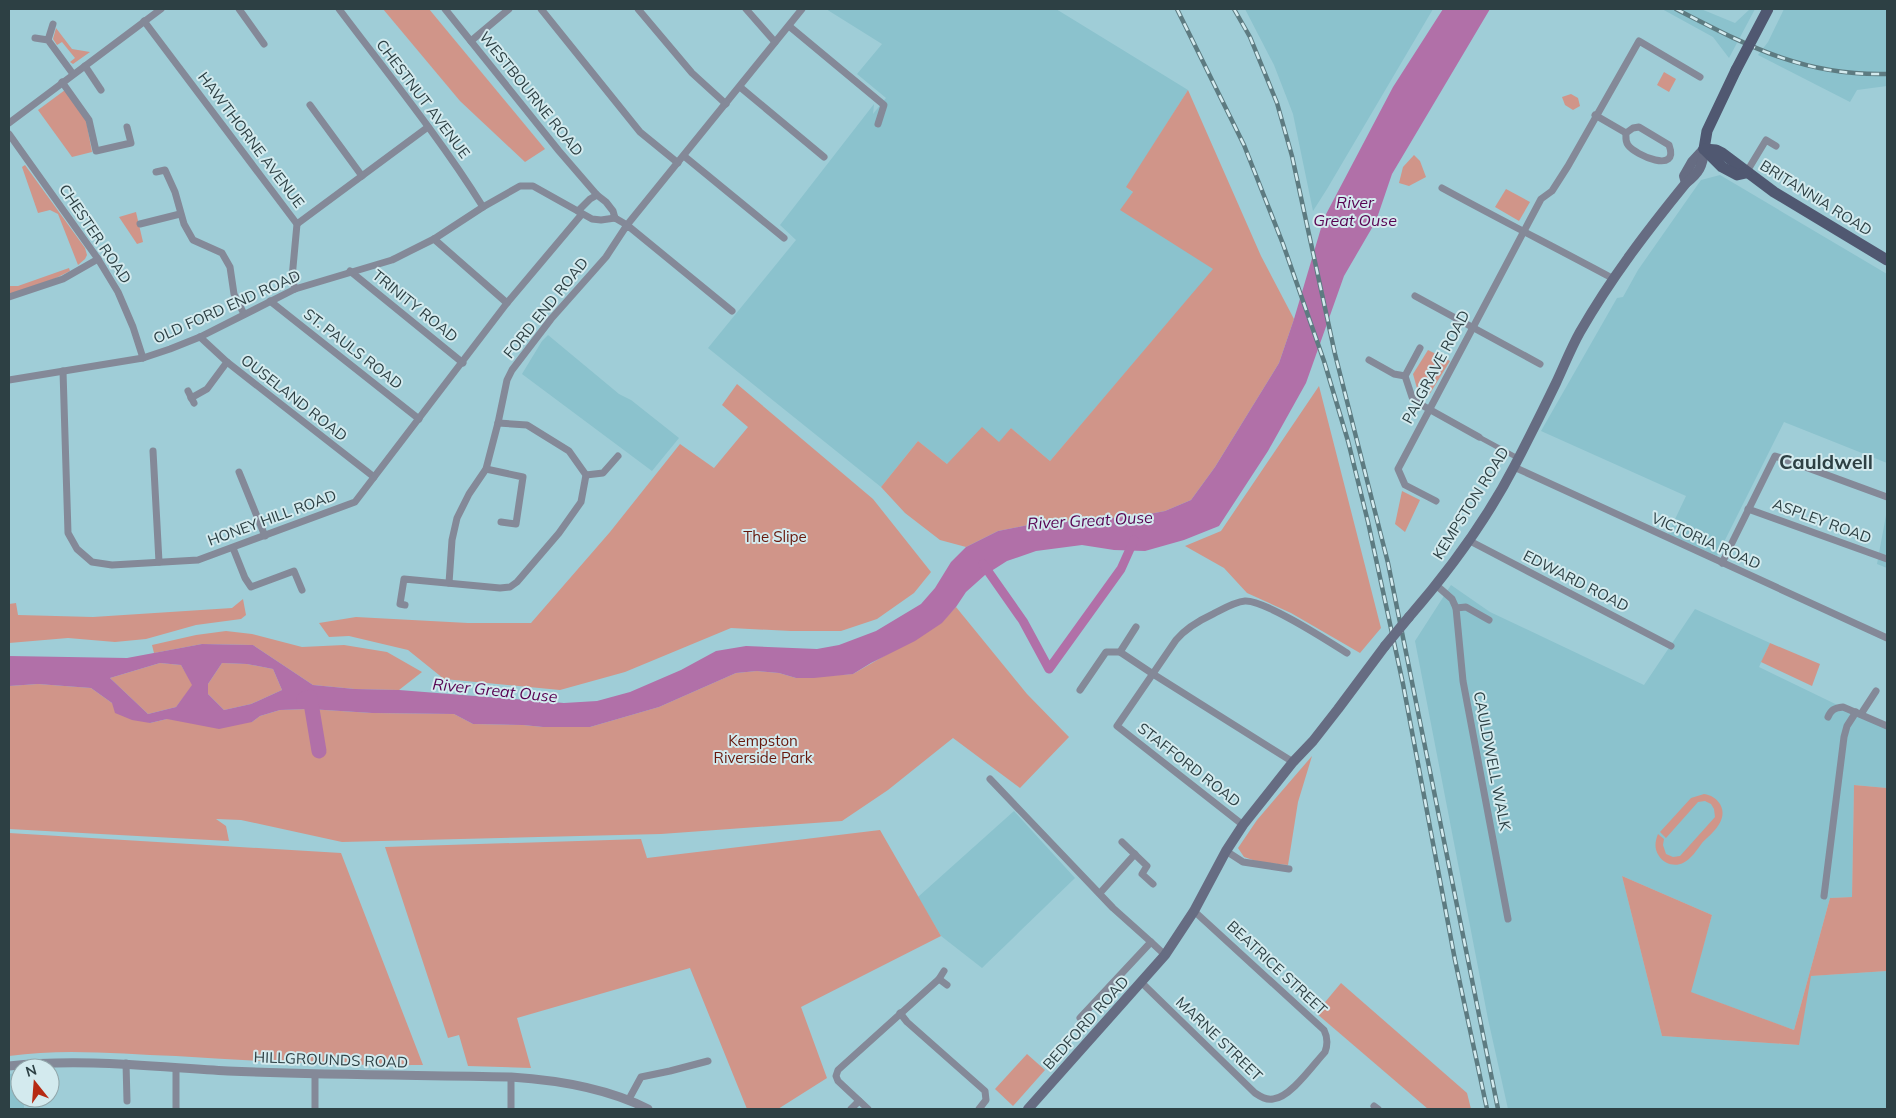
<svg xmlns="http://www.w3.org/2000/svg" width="1896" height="1118" font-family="Mulish,sans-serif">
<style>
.built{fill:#8bc2cd}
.green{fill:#d09589}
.water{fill:#b170a8;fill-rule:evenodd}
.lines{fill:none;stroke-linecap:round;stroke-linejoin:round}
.canal{stroke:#b170a8;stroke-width:9}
.river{stroke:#b170a8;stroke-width:15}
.pedestrian{stroke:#848998;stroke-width:5}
.minor{stroke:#848998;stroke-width:7}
.tertiary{stroke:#848998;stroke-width:9}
.secondary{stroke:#666c82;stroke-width:10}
.primary{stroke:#505871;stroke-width:11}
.rail-casing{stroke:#5d7b81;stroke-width:4.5}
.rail{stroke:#d3eaee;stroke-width:2.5;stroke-dasharray:8;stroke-linecap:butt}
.secondary-bridge{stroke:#666c82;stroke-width:10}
.primary-bridge{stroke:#505871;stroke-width:11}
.labels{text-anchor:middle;stroke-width:4;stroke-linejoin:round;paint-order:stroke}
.street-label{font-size:15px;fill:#2d4044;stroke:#d3eaee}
.park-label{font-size:15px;fill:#67180c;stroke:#d3eaee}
.water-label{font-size:16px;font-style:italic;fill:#570251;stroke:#d3eaee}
.district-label{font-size:20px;font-weight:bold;fill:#2d4044;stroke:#d3eaee}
</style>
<rect width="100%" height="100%" fill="#9fcdd7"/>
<g class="built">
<polygon points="826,9 1056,9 1188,90 1127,187 1214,269 1050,461 1011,428 999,443 947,464 918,441 881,487 708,348 796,240 780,225 874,104 873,114 886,98 857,74 882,44"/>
<polygon points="1245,9 1433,9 1327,189 1313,211 1293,114 1274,65"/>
<polygon points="1662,9 1701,9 1735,23 1750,9 1755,9 1729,58 1713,37"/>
<polygon points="1784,9 1887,9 1887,86 1857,90 1850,102 1758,55 1768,42"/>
<polygon points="1720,175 1887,274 1887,463 1784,422 1717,556 1668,534 1686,496 1541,431 1617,298 1623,297 1638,270 1701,180"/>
<polygon points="548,335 619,394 631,400 679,438 652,471 522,374 542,341"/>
<polygon points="1887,510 1887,568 1877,564"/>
<polygon points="1451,585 1490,612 1644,685 1695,609 1770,643 1759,667 1887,729 1887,788 1854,785 1852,897 1830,898 1794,1030 1690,992 1712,915 1622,876 1662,1036 1798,1045 1810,976 1887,971 1887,1109 1508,1109 1488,1019 1415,641"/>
<polygon points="1014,811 1075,878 982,968 941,936 918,897"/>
<polygon points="20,1073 20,1098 42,1098 42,1100 24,1105 24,1109 9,1109 9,1074"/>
</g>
<g class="green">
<polygon points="383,9 429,9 545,149 525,162 460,101"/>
<polygon points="56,28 72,49 90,52 73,64 70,62 75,58 62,42 57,45 53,39"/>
<polygon points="1664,72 1676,79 1669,92 1657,85"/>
<polygon points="65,90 86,120 92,152 72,157 38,110"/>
<polygon points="1188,90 1261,256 1294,319 1279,363 1215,467 1191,500 1165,511 1139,516 1033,524 998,531 966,547 940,540 905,513 881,487 918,441 947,464 982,427 999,442 1011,428 1050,461 1213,269 1120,210 1133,192 1126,187"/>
<polygon points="1571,94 1578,98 1580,106 1573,110 1565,105 1562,97"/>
<polygon points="1414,155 1420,161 1426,177 1409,186 1399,183 1403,167"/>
<polygon points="25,165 85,248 87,255 85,259 78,265 58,214 50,210 38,213 22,167"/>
<polygon points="1506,189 1530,202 1519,221 1495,207"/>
<polygon points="136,212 143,242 137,244 119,217"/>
<polygon points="69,268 70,271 54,279 9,295 9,286 18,286"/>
<polygon points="1428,350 1450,361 1429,395 1418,392 1413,374"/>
<polygon points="737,384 873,499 931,572 914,593 877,619 841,631 791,631 731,628 625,672 560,690 444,679 408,650 349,636 329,637 319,623 356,617 468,623 531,623 610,532 680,444 714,468 748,427 722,405"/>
<polygon points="1319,386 1381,628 1360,653 1291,613 1247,593 1224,568 1185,546 1221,531"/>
<polygon points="1402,491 1420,500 1405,532 1395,524"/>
<polygon points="243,599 246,615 241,619 196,625 146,639 115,642 68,638 9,643 9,604 16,603 18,615 93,617 232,608"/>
<polygon points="956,607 1027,694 1069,737 1020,788 953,738 888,790 842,821 661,834 342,842 241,820 216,819 226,826 229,841 9,829 9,686 38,684 91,688 112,703 150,723 167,719 252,722 260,716 280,710 309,709 372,713 454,714 473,724 523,725 543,727 590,727 659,707 736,673 757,671 779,673 796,678 853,674 941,623"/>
<polygon points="226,631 252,634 302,647 344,645 387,652 422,672 399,690 355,689 313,685 253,645 202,644 154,653 152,645 196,635"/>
<polygon points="1770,643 1820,664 1812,686 1761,662"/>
<polygon points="160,663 181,665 193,685 176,707 148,714 110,678"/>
<polygon points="222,663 247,664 273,669 282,690 251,704 224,710 208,694 208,684"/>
<polygon points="1312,756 1298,802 1288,865 1259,862 1244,857 1238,848 1257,820"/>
<polygon points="1854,785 1887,788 1887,971 1811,976 1799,1045 1662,1036 1622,876 1712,915 1691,992 1794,1030 1830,898 1852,897"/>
<path d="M 1704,794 C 1711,795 1716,798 1720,804 C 1729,820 1712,833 1702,843 C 1697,850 1691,859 1683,863 C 1675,867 1664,864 1659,856 C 1654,849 1655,841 1658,834 L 1664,839 L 1663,845 L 1666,854 L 1673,857 L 1680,856 L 1715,817 L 1714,809 L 1711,804 L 1705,801 L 1698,802 L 1666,838 L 1660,832 L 1691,798 Z"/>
<polygon points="880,830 941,936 801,1007 827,1078 778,1109 747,1109 690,968 517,1018 531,1068 468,1066 459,1035 448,1038 385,847 641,839 647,858"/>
<path d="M 9,833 L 341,853 L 423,1065 C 340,1066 258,1061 176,1056 C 120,1054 64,1048 9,1056 Z"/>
<polygon points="1341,983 1467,1093 1471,1109 1428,1109 1316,1013"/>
<polygon points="1027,1054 1045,1070 1013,1106 995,1089"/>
</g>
<path class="water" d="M 1443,9 L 1490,9 L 1392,174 L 1376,221 L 1344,276 L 1306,383 L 1268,451 L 1219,526 L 1184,540 L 1145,551 L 1114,550 L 1082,545 L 1036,551 L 1007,561 L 985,575 L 966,592 L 956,607 L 942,623 L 915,641 L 871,663 L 853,674 L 814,678 L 796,678 L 779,673 L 757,671 L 736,673 L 659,707 L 590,727 L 543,727 L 523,725 L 473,724 L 454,714 L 372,713 L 309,709 L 280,710 L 260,716 L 252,722 L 219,729 L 167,719 L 150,723 L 132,720 L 115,713 L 112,703 L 91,688 L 38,684 L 9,686 L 9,656 L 127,658 L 202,644 L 253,645 L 313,685 L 355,689 L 399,690 L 564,703 L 597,701 L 630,692 L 681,670 L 716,651 L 746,646 L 817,649 L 839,645 L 876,631 L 921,604 L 935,588 L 951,562 L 966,547 L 998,531 L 1033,524 L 1139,516 L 1165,511 L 1191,500 L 1215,467 L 1279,363 L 1294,319 L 1324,218 L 1393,87 ZM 160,663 L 181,665 L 192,685 L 176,707 L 148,714 L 110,678 ZM 222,663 L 247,664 L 273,669 L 282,690 L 251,704 L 224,710 L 208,694 L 208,684 Z"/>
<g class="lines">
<polyline class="canal" points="983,564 1023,621 1049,669 1121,569 1134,540"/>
<polyline class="river" points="304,699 310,697 319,751"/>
<polyline class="pedestrian" points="1479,437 1514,456"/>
<g class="minor">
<polyline points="239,9 264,44"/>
<path d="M 339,9 C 388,74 440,138 483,207"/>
<polyline points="445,9 559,151 597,195 606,202 613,211 615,218"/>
<polyline points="541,9 640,132 678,163"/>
<polyline points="638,9 692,73 726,104"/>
<polyline points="746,9 775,42"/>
<polyline points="144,21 297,224 292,278 295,289"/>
<polyline points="789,26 884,105 878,124"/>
<polyline points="35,38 48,40 73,74"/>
<polyline points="48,40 53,24"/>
<polyline points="471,41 509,9"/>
<polyline points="85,66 101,90"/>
<polyline points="62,82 89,120 96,151 131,143 127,127"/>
<polyline points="740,87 824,157"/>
<polyline points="310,105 362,176"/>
<polyline points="1595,115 1626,133"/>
<polyline points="9,123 161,9"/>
<path d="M 1639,127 L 1669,145 C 1680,175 1635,155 1628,145 C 1625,141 1626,138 1626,133 L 1633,128 Z"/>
<polyline points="9,134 98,259 118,292 133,327 143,358"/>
<polyline points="684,156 784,238"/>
<polyline points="156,172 165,170 175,192 184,224 193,240 222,253 230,267 234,294 244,314"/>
<polyline points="1746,173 1766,140 1776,146"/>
<path d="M 1442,188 C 1499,219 1556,248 1612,278"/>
<polyline points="578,211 590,199 597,195"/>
<polyline points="615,218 627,225 802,9"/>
<polyline points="140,224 180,214"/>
<polyline points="297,224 428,127"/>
<polyline points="434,239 507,303"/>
<polyline points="350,271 463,363"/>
<polyline points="1415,296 1540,364"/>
<polyline points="9,297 63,279 98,259"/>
<polyline points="270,301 419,419"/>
<polyline points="200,337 227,362 374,477"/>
<polyline points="1369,360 1394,374 1405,376 1412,397 1418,403 1479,437"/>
<polyline points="63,371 68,533 77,549 92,562 112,565 198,560 355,502 507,303 582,214"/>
<polyline points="1405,376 1420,348"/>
<polyline points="9,380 143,358 170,349 200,337 295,289 392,260 434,239 483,207 520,186 533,186 592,219 601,220 615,218"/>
<polyline points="188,391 194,403"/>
<polyline points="191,398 207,389 227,362"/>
<polyline points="153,451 159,562"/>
<polyline points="1514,467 1887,638"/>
<polyline points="486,469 523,477 516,524 501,522"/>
<polyline points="239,472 265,536"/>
<polyline points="586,475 603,473 618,456"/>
<polyline points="1436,501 1405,485 1398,469 1541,199 1552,191 1568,166 1639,41 1700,77"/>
<polyline points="1748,509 1887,559"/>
<polyline points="1468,540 1671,646"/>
<polyline points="233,548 245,578 251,587 294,571 302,590"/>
<polyline points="1722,563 1775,456 1887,497"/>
<polyline points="449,583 452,540 457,518 469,494 486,469 498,423 507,380 512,370 551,319 606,257 627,225 732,311"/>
<polyline points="1436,585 1452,599 1456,608 1463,681 1508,919"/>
<polyline points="405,605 400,604 404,579 500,588 510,587 517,582 559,533 581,502 586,475 569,451 527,425 498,423"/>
<polyline points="1456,608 1466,607 1489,620"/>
<polyline points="1120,652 1136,627"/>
<polyline points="1080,690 1106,652 1120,652 1153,674 1293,762"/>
<polyline points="1861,714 1876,691"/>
<path d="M 1828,717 C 1831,710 1834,708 1843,707 L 1887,726"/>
<polyline points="990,779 1113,908 1151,942"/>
<path d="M 1243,825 L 1117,726 L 1176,640 C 1186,628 1198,621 1213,614 C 1223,609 1234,602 1245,601 C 1265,600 1328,641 1347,653"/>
<polyline points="1122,842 1147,866 1142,874 1153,884"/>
<polyline points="1226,851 1243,862 1289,869"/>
<polyline points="1100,893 1135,854"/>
<polyline points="1824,896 1844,737 1847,726 1856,712"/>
<polyline points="939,979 947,985"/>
<path d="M 1142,983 L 1255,1093 C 1261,1097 1266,1100 1273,1099 C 1290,1098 1313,1065 1325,1052 C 1328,1044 1328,1038 1324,1030 L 1194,911"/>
<polyline points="900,1013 907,1022 985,1091 986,1100 979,1109"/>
<polyline points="1080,1018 1151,942 1165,955"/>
<polyline points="126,1063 127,1101"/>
<polyline points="176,1068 176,1109"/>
<polyline points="315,1074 315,1109"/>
<polyline points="511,1077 511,1109"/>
<polyline points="629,1099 641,1077 670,1071 708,1061"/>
<polyline points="1374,1106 1378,1109"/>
<polyline points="851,1109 859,1101"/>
<polyline points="868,1109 838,1081 836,1076 838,1070 939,979 944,971"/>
</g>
<path class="tertiary" d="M 9,1066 C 82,1058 155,1067 228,1071 C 322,1075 416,1075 511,1077 C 557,1080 607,1088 648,1109"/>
<g class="secondary">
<polyline points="1686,183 1684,176 1692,162 1704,149"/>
<path d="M 1409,617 C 1449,571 1487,519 1515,465 C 1529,438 1543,410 1556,383 C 1564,366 1571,348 1580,332 C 1611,278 1647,231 1686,183 C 1699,173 1703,166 1704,149"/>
<polyline points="1028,1109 1165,955 1194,911 1226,851 1243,825 1293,762 1313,741 1338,709 1385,646"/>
</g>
<g class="primary">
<polyline points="1704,149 1716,150 1722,153 1774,192 1887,260"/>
<polyline points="1704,149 1707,131 1736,70"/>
<polyline points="1704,149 1722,167 1737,175 1746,173"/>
</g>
<defs>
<g id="rail">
<polyline points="1177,9 1244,145 1283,244 1324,361 1348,441 1368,522 1403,684 1455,960 1487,1109"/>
<polyline points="1234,9 1250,37 1277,103 1292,156 1335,354 1388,563 1498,1109"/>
<path d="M 1676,9 C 1748,46 1803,76 1887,74"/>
</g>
</defs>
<use href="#rail" class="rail-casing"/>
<use href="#rail" class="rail"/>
<polyline class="secondary-bridge" points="1385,646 1409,617"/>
<polyline class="primary-bridge" points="1736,70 1768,9"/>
</g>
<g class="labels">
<g class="street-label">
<text transform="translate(531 94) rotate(51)" y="5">WESTBOURNE ROAD</text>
<text transform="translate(423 99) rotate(53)" y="5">CHESTNUT AVENUE</text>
<text transform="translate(251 140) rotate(53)" y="5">HAWTHORNE AVENUE</text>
<text transform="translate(1816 198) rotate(32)" y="5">BRITANNIA ROAD</text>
<text transform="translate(95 234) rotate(56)" y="5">CHESTER ROAD</text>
<text transform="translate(415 306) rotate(39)" y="5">TRINITY ROAD</text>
<text transform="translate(227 307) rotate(-24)" y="5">OLD FORD END ROAD</text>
<text transform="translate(546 308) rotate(-51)" y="5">FORD END ROAD</text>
<text transform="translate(353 349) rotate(38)" y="5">ST. PAULS ROAD</text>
<text transform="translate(1436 367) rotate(-62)" y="5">PALGRAVE ROAD</text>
<text transform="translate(294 398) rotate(38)" y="5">OUSELAND ROAD</text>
<text transform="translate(1471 503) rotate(-58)" y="5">KEMPSTON ROAD</text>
<text transform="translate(272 518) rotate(-20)" y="5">HONEY HILL ROAD</text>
<text transform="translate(1822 521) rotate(20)" y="5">ASPLEY ROAD</text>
<text transform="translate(1706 541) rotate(24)" y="5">VICTORIA ROAD</text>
<text transform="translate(1576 581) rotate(27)" y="5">EDWARD ROAD</text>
<text transform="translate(1492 761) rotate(79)" y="5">CAULDWELL WALK</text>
<text transform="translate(1189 765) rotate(38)" y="5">STAFFORD ROAD</text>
<text transform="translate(1277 968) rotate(43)" y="5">BEATRICE STREET</text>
<text transform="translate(1086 1023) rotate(-48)" y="5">BEDFORD ROAD</text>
<text transform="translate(1219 1039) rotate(44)" y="5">MARNE STREET</text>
<text transform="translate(331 1060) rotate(2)" y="5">HILLGROUNDS ROAD</text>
</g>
<g class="park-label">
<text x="775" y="542">The Slipe</text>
<text x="763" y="746">Kempston<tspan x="763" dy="17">Riverside Park</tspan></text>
</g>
<g class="water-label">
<text x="1355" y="208">River<tspan x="1355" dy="18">Great Ouse</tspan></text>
<text transform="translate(1090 520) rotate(-3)" y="6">River Great Ouse</text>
<text transform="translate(495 690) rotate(6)" y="6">River Great Ouse</text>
</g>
<g class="district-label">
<text x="1826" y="469">Cauldwell</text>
</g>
</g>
<rect width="1896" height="1118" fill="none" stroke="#2d4044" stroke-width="20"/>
<g transform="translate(35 1083) rotate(343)"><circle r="24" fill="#d3eaee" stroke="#91a6aa"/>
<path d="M0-4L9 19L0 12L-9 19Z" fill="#b62a13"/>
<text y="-8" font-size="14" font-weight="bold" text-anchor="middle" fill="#2d4044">N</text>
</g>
</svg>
